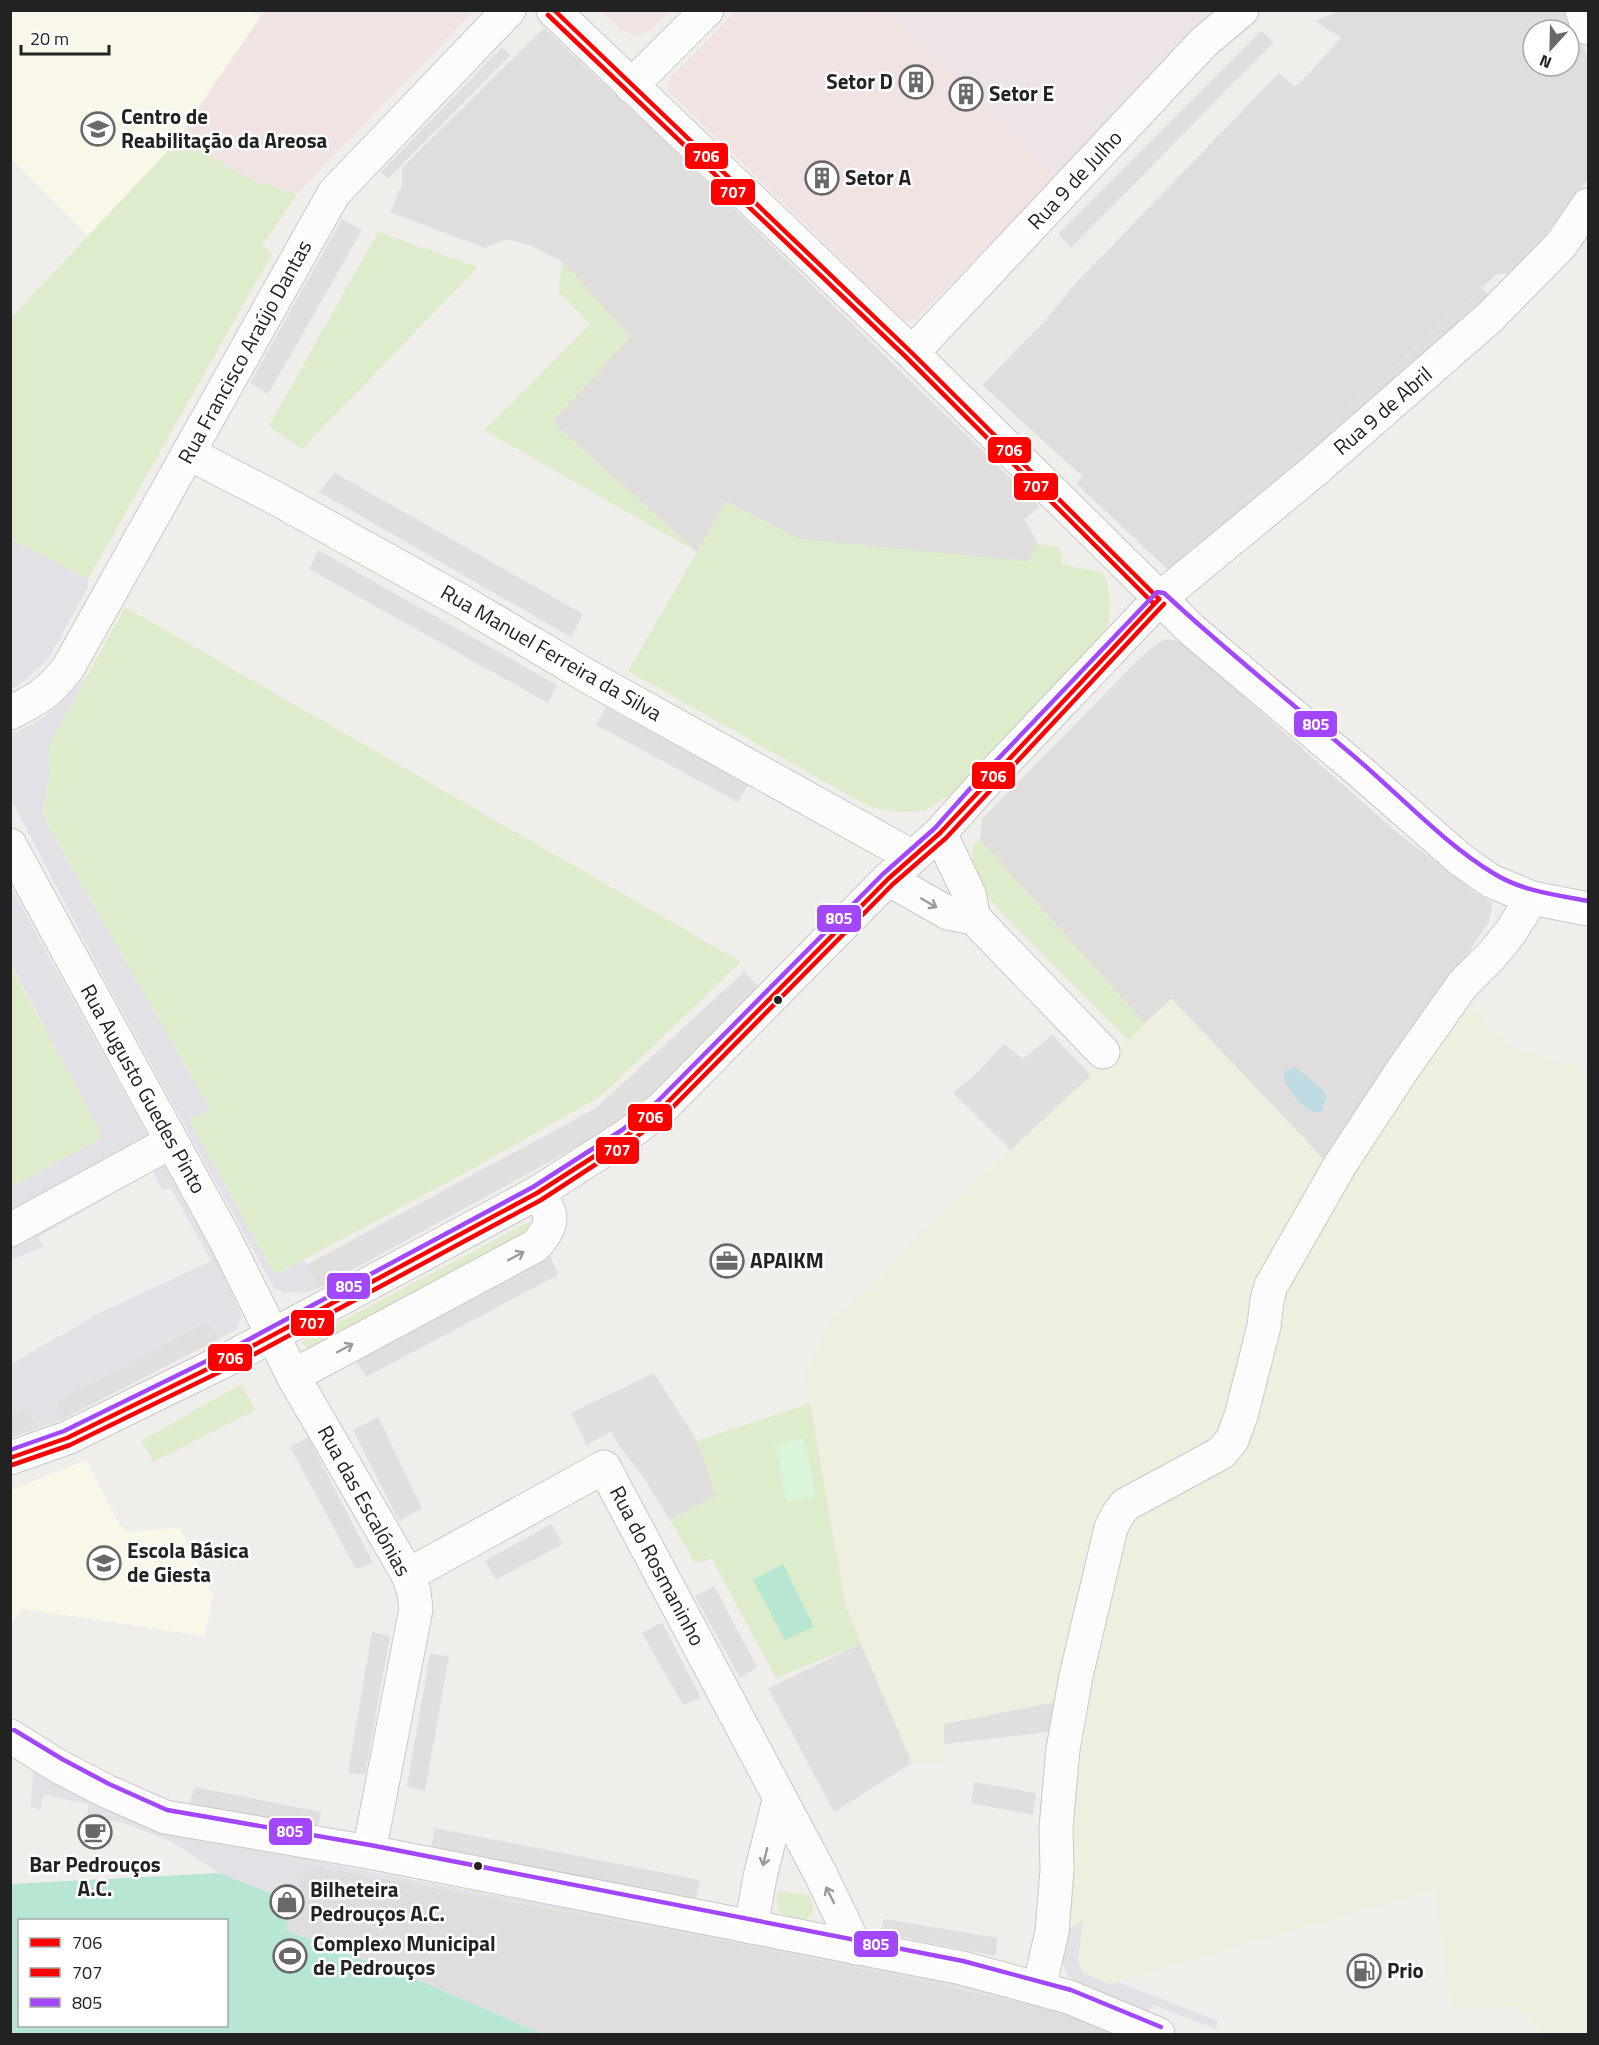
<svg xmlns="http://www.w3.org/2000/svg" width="1599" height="2045" font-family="'Titillium Web',sans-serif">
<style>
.residential{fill:#dfdedc;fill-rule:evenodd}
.commercial{fill:#f1e3e1}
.industrial{fill:#ede4e9}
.education{fill:#f8f7e8}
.farmland{fill:#efefdf}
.grass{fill:#ddeccb}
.park{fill:#daf5da}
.pitch{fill:#b7e6d2;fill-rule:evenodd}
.parking{fill:#e0dfde}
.plaza{fill:#e2e1e5}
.water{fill:#bfdbe3}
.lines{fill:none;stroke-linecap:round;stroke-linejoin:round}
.minor-casing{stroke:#c9c8c7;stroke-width:35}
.minor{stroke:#fdfcfc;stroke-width:33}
.bus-1-casing{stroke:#fff;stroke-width:9}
.bus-2-casing{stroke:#fff;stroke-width:9}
.bus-3-casing{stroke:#fff;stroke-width:9}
.bus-1{stroke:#f00;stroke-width:4.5}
.bus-2{stroke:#f00;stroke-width:4.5}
.bus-3{stroke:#a347ff;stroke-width:4.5}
.oneway{stroke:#9a9a9a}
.bus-dot{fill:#222;stroke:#fff;stroke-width:2}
.labels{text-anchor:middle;stroke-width:5;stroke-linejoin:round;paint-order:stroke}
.poi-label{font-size:21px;font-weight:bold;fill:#222;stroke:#fff;text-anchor:start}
.street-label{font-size:21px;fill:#222;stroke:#fff}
.line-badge{stroke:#fff;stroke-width:2}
.badge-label{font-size:16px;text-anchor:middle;font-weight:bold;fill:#fff}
</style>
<rect width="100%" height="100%" fill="#f0eeeb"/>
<g class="residential">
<path d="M 1341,10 L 1572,11 L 1588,60 L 1588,179 L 1541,241 L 1511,273 L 1497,274 L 1168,570 L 1076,483 L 1083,477 L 982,385 L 1044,322 L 1075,284 L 1279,73 L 1295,87 L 1310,72 L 1341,38 L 1315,21 ZM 1533,30 L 1569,30 L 1569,66 L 1533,66 Z"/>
<polygon points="544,28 651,128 1040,507 1024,519 1038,544 1027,562 798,539 727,502 697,552 552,422 630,337 563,262 532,246 507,239 485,248 390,212 402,185 402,168"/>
<polygon points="1165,639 1182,642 1394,830 1476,893 1492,903 1489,921 1330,1166 1172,999 1145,1024 980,840 982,819 1146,652"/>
<polygon points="311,1868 325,1868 678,1932 890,1974 1029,2004 1077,2018 1116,2034 542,2034 423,1982 286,1930 301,1875"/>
</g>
<g class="commercial">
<polygon points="265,11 474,11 297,194 258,182 237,172 180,138 215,81"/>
<polygon points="601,11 670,11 649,32 636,36 621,30"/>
<polygon points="736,11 890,11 1059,175 916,319 912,321 904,320 668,91 667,86 671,77"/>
</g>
<polygon class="industrial" points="890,11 1216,11 1059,175"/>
<g class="education">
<polygon points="253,10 259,19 190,120 180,138 88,236 11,159 10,11"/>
<polygon points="86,1460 124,1532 180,1528 213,1594 205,1636 22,1609 11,1625 11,1490"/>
</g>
<g class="farmland">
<polygon points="1171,999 1330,1166 1228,1430 1120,1498 1097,1519 1056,1702 944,1723 944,1762 912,1763 845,1603 805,1374 832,1318 879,1279 908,1245"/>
<polygon points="1478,1010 1492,1028 1514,1048 1560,1063 1588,1066 1588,2034 1546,2034 1515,2007 1452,2009 1434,1890 1109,1984 1083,1973 1078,1961 1083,1922 1067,1930 1073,1806 1110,1580 1136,1509 1232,1458 1280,1289 1347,1168 1461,1012"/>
</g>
<g class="grass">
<polygon points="180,138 237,172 258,182 297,194 263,245 272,254 88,579 11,539 10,319"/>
<polygon points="378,232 478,267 302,449 269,426"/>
<path d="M 563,262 L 630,337 L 552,422 L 697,552 L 726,502 L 798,539 L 1027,561 L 1038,544 L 1060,548 L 1062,564 L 1103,573 C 1113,595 1112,614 1104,637 L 958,790 L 924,811 L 897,812 L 870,807 L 628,671 L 697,552 L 484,430 L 590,325 L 558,291 Z"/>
<polygon points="125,607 741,962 601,1096 459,1176 275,1275 188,1119 211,1110 54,837 42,811 50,777 49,746"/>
<polygon points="980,840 1145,1024 1128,1040 1002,913 977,884 972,861 973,845"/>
<polygon points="10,964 103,1137 11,1187 10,1187"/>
<polygon points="529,1222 534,1232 309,1353 302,1342"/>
<polygon points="241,1384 255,1410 154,1462 141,1441"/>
<polygon points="810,1403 845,1603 861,1644 776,1678 712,1559 695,1563 670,1520 717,1496 697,1441"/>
<path d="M 778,1891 L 809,1895 C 812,1905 817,1912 807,1919 C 786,1917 774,1917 778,1891 Z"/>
</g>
<polygon class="park" points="805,1438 816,1497 786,1502 775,1444"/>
<g class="pitch">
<polygon points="783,1564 814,1627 785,1640 753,1580"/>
<path d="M 219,1873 L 294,1902 L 286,1930 L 423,1982 L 542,2034 L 11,2034 L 11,1884 ZM 20,1920 L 226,1920 L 226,2026 L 20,2026 Z"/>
</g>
<g class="parking">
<polygon points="1261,31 1274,42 1071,248 1058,234"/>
<polygon points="502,47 510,55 388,179 381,172"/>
<polygon points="342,219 362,230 268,394 250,383"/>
<polygon points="1482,288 1491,297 1206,554 1197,543"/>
<polygon points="335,473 583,614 571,637 319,492"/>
<polygon points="318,550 557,685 548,703 309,569"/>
<polygon points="606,707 748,785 738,802 596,725"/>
<polygon points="744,972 760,987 624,1121 319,1288 306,1265 596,1108"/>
<polygon points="1052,1035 1091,1075 1011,1150 953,1093 977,1073 1004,1044 1023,1059"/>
<polygon points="550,1255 558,1275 366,1377 355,1359"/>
<polygon points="208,1321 219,1339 63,1419 57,1401"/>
<polygon points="654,1373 697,1441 717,1496 670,1520 642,1475 619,1446 611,1431 587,1445 571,1413"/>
<polygon points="30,1408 37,1429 11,1437 10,1415"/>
<polygon points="378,1417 422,1508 399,1521 353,1430"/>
<polygon points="308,1437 373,1563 356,1569 290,1447"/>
<polygon points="551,1524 563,1544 496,1580 485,1561"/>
<polygon points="714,1586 757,1667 740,1678 695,1596"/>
<polygon points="662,1622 701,1698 683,1705 642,1633"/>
<polygon points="372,1632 390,1636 365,1775 348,1773"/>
<polygon points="861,1644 912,1763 834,1812 768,1688"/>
<polygon points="430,1654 449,1656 425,1791 407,1786"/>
<polygon points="1056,1702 1049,1732 944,1744 944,1724"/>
<polygon points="974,1782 1036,1793 1033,1815 971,1803"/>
<polygon points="195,1787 321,1812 318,1831 186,1812"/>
<polygon points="435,1828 700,1880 695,1902 431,1847"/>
<polygon points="884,1919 998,1938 995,1956 880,1933"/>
</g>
<g class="plaza">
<polygon points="10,539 88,579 88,587 49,658 23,682 11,689"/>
<polygon points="85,679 49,746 50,777 42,811 54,837 211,1110 188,1119 275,1275 304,1260 319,1288 307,1292 284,1293 274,1288 106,982 11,799 11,735 46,716"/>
<polygon points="10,886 216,1259 242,1316 237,1329 219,1339 207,1321 57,1401 63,1419 37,1429 30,1409 11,1415 11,1364 100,1313 211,1261 171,1188 162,1190 153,1171 38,1237 43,1247 11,1260 11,1187 103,1137 11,964"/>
<polygon points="10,1750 181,1835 466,1890 734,1938 1029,1997 1102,2027 1040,2006 890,1974 678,1932 326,1868 311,1868 301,1875 294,1902 219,1873 172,1842 121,1822 88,1818 88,1804 44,1795 40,1810 31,1807 33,1769 11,1756"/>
<polygon points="1083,1921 1078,1961 1083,1973 1109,1984 1118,1982 1218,2021 1216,2029 1153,2005 1147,2013 1087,1988 1067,1975 1061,1959 1067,1930"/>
</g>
<polygon class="water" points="1295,1067 1321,1088 1327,1096 1322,1111 1313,1113 1298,1101 1283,1080 1285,1071"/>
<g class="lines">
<defs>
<g id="minor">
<polyline points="553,10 912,353 1192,630 1357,769 1461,860 1491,881 1532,898 1588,909"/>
<polyline points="1582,10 1588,28"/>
<polyline points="631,86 707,10"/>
<polyline points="912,353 1204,42 1242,10"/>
<polyline points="188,453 279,500 461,601 589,677 911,856"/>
<path d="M 10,713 C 37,699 49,693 68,668 L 334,193 L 509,10"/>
<polyline points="940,833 969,894 974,918 1103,1052"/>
<polyline points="10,845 225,1239 293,1376 408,1575 414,1592 416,1609 369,1852"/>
<polyline points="888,879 948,913 974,918"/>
<polyline points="10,1230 171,1142"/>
<path d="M 293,1376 L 535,1246 C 554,1226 555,1213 537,1193"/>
<polyline points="10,1458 67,1438 234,1356 537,1193 626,1136 662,1108 888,879 940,833 981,787 1159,599 1313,472 1489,318 1561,245 1588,205"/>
<polyline points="408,1575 604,1467 821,1875 856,1948"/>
<polyline points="10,1736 58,1766 106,1791 165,1817 369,1852 962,1968 1069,1997 1158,2034"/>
<polyline points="751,1927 760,1877 779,1800"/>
<polyline points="1039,1988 1052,1932 1057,1870 1056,1828 1063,1749 1076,1676 1111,1528 1117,1516 1125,1505 1221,1453 1232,1440 1241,1416 1264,1326 1267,1300 1271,1286 1340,1165 1403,1069 1463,984 1492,955 1510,933 1532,898"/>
</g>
</defs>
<use href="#minor" class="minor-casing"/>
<use href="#minor" class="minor"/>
<defs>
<g id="bus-1">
<polyline points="554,10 912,353 1159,599"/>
<polyline points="10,1458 67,1438 234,1356 537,1193 626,1136 662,1108 888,879 940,833 1159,599"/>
</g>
<g id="bus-2">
<polyline points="548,15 907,358 1154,604"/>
<polyline points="12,1465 70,1445 238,1363 541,1200 630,1142 667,1113 893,884 946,838 1164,604"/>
</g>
<g id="bus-3">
<path d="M 10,1450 L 64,1431 L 231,1349 L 533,1187 L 622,1130 L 657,1102 L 883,874 L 935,828 L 976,782 L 1157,592 L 1164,593 C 1228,653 1297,707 1364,765 C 1404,800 1448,846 1493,873 C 1521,891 1556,895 1588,901"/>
<polyline points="14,1730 62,1759 109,1784 167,1810 370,1845 963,1961 1071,1990 1161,2027"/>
</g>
</defs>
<use href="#bus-1" class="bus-1-casing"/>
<use href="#bus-2" class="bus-2-casing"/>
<use href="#bus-3" class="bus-3-casing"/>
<use href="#bus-1" class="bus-1"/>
<use href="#bus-2" class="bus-2"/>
<use href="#bus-3" class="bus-3"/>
</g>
<defs><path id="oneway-shaft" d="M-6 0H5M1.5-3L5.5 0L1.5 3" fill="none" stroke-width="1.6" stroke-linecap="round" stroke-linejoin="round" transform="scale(1.5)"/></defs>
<g class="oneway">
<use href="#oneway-shaft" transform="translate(929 903) rotate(30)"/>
<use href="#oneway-shaft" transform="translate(516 1256) rotate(-28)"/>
<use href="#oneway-shaft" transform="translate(345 1348) rotate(-28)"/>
<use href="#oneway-shaft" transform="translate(765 1857) rotate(104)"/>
<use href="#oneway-shaft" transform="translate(830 1895) rotate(-116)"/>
</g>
<defs>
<symbol id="building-ring" viewBox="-11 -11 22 22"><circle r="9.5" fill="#fff" stroke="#6a6968" stroke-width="1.5"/><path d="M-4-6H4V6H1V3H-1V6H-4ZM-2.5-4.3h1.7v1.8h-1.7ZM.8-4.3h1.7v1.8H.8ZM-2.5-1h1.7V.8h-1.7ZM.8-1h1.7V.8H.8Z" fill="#6a6968"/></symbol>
<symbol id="school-ring" viewBox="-11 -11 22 22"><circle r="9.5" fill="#fff" stroke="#6a6968" stroke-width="1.5"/><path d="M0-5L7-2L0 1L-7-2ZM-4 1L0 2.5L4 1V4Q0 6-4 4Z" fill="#6a6968"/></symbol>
<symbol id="office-ring" viewBox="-11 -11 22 22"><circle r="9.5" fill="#fff" stroke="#6a6968" stroke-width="1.5"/><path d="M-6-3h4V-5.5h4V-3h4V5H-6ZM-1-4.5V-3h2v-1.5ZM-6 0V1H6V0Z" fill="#6a6968"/></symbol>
<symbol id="cafe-ring" viewBox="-11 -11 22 22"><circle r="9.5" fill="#fff" stroke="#6a6968" stroke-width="1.5"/><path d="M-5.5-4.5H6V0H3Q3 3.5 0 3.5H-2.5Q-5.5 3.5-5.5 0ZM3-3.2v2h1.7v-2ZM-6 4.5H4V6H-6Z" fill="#6a6968"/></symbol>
<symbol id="shop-ring" viewBox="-11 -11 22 22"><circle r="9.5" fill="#fff" stroke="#6a6968" stroke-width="1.5"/><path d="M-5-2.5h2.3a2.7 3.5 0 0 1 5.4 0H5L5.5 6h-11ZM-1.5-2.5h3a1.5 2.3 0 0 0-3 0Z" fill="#6a6968"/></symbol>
<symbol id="stadium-ring" viewBox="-11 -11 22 22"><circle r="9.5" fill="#fff" stroke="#6a6968" stroke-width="1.5"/><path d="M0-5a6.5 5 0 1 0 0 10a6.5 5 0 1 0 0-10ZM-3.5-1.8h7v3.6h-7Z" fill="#6a6968"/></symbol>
<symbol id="fuel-ring" viewBox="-11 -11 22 22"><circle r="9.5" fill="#fff" stroke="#6a6968" stroke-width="1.5"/><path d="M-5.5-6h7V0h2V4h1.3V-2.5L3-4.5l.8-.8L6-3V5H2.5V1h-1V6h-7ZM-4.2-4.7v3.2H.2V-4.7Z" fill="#6a6968"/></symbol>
</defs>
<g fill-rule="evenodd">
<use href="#building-ring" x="897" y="63" width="38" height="38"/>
<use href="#building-ring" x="947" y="75" width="38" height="38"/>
<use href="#school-ring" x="79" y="110" width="38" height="38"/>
<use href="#building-ring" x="803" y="159" width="38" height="38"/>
<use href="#office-ring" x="708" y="1242" width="38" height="38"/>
<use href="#school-ring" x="85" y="1544" width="38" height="38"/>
<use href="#cafe-ring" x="76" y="1813" width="38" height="38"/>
<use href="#shop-ring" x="268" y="1883" width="38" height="38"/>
<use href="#stadium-ring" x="271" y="1937" width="38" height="38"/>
<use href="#fuel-ring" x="1345" y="1952" width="38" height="38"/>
</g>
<g class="bus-dot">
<circle cx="778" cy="1000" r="5"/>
<circle cx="478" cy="1866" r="5"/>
</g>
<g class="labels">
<g class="poi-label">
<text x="893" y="89" text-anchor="end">Setor D</text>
<text x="989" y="101">Setor E</text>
<text x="121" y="124">Centro de<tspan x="121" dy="24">Reabilitação da Areosa</tspan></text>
<text x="845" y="185">Setor A</text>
<text x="750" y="1268">APAIKM</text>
<text x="127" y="1558">Escola Básica<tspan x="127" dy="24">de Giesta</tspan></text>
<text x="95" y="1872" text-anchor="middle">Bar Pedrouços<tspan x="95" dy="24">A.C.</tspan></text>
<text x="310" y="1897">Bilheteira<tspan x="310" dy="24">Pedrouços A.C.</tspan></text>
<text x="313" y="1951">Complexo Municipal<tspan x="313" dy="24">de Pedrouços</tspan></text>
<text x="1387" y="1978">Prio</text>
</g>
<g class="street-label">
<text transform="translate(1075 180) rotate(-47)" y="7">Rua 9 de Julho</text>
<text transform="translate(245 352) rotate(-61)" y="7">Rua Francisco Araújo Dantas</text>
<text transform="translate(1383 411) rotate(-41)" y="7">Rua 9 de Abril</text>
<text transform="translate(551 653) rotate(30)" y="7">Rua Manuel Ferreira da Silva</text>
<text transform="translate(143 1089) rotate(61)" y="7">Rua Augusto Guedes Pinto</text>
<text transform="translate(364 1501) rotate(61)" y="7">Rua das Escalónias</text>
<text transform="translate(657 1566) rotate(62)" y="7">Rua do Rosmaninho</text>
</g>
</g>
<g class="line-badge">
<rect x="684" y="142" width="45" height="28" rx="6" fill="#f00"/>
<rect x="710" y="178" width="46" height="28" rx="6" fill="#f00"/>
<rect x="987" y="436" width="45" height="28" rx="6" fill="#f00"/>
<rect x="1013" y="472" width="46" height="29" rx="6" fill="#f00"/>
<rect x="1293" y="710" width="45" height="28" rx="6" fill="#a347ff"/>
<rect x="971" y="761" width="45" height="29" rx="6" fill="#f00"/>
<rect x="816" y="904" width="46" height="29" rx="6" fill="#a347ff"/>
<rect x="627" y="1103" width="46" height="29" rx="6" fill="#f00"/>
<rect x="595" y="1136" width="45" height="29" rx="6" fill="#f00"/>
<rect x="326" y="1272" width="45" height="28" rx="6" fill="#a347ff"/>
<rect x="290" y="1309" width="45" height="28" rx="6" fill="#f00"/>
<rect x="207" y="1343" width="46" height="29" rx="6" fill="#f00"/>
<rect x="268" y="1817" width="45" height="29" rx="6" fill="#a347ff"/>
<rect x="853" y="1930" width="46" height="28" rx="6" fill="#a347ff"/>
</g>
<g class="badge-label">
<text x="706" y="162">706</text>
<text x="733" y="198">707</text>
<text x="1009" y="456">706</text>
<text x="1036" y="492">707</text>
<text x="1316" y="730">805</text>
<text x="993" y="782">706</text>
<text x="839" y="924">805</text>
<text x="650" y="1123">706</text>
<text x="617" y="1156">707</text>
<text x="349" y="1292">805</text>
<text x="312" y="1329">707</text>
<text x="230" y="1364">706</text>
<text x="290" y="1837">805</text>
<text x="876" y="1950">805</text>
</g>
<rect width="1599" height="2045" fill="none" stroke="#222222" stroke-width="24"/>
<rect x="18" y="1919" width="210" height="108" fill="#ffffff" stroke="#a7a7a7" stroke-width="1.5"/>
<rect x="30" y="1938" width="30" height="9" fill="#ff0000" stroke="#a7a7a7" stroke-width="1.5"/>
<text x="72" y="1949" font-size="18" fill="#222222">706</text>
<rect x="30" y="1968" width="30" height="9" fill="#ff0000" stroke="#a7a7a7" stroke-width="1.5"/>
<text x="72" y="1979" font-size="18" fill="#222222">707</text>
<rect x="30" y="1998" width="30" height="9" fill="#a347ff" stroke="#a7a7a7" stroke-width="1.5"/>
<text x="72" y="2009" font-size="18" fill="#222222">805</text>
<g transform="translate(1551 48) rotate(202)"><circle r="28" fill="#ffffff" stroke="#a7a7a7" stroke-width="1.5"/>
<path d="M0-4.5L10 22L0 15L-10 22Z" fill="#6a6968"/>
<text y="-9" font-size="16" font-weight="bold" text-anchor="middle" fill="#222222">N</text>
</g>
<path d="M21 45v9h88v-9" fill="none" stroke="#222222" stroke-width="3"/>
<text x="30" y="45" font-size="18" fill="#222222" stroke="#ffffff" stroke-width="4.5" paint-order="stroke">20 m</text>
</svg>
